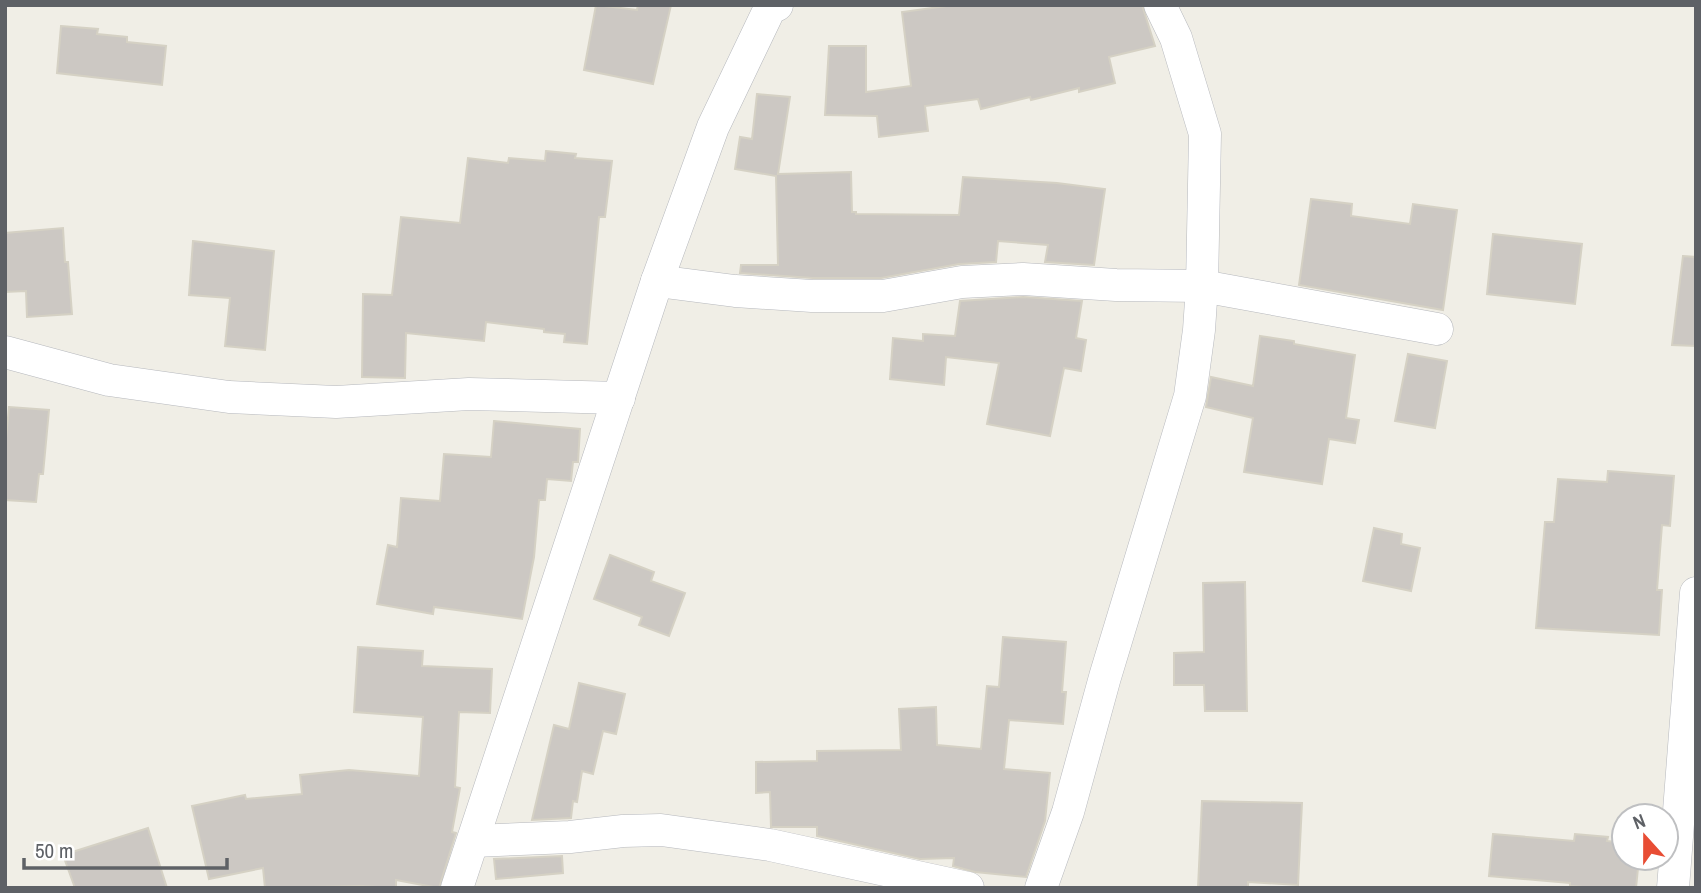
<svg xmlns="http://www.w3.org/2000/svg" width="1701" height="893" font-family="'Archivo Narrow',sans-serif">
<style>
.building{fill:#ccc8c3;stroke:#d5d1c4;stroke-width:2}
.lines{fill:none;stroke-linecap:round;stroke-linejoin:round}
.street-casing{stroke:#b6b8bd;stroke-width:33}
.street{stroke:#fff;stroke-width:32}
</style>
<rect width="100%" height="100%" fill="#f0eee6"/>
<g class="building">
<polygon points="596,5 637,10 638,5 671,5 653,84 584,70"/>
<polygon points="954,5 1142,5 1155,46 1109,57 1115,83 1079,92 1079,88 1031,100 1030,97 981,109 978,99 925,106 928,131 879,137 877,116 825,115 829,46 866,46 866,92 911,86 902,12"/>
<polygon points="61,26 98,29 97,34 127,37 127,42 166,46 162,85 57,73"/>
<polygon points="757,94 790,97 778,174 851,172 852,212 856,212 856,214 959,215 963,177 1057,183 1105,189 1094,265 1045,262 1048,245 998,241 996,262 959,264 881,278 813,278 740,273 741,265 778,265 776,176 735,169 740,137 752,139"/>
<polygon points="546,151 576,154 575,158 612,161 605,217 599,217 587,344 564,342 565,334 544,332 544,329 486,322 484,341 406,333 405,378 362,377 363,294 392,295 401,217 460,223 468,158 508,163 509,158 545,161"/>
<polygon points="1311,199 1352,204 1351,216 1410,224 1413,204 1457,210 1443,310 1299,285"/>
<polygon points="63,228 65,262 68,262 72,314 27,317 26,291 5,292 5,233"/>
<polygon points="1493,234 1582,244 1575,304 1487,294"/>
<polygon points="193,241 274,251 265,350 225,346 230,298 189,295"/>
<polygon points="1683,256 1696,257 1696,346 1672,345"/>
<polygon points="1023,297 1082,301 1076,338 1086,340 1081,371 1064,368 1050,436 987,424 999,363 946,357 944,385 890,379 893,338 923,341 923,334 955,336 960,301"/>
<polygon points="1260,336 1294,341 1294,344 1355,355 1346,418 1359,420 1355,443 1329,439 1322,484 1244,472 1253,418 1206,407 1211,377 1253,386"/>
<polygon points="1408,354 1447,361 1435,428 1395,421"/>
<polygon points="9,407 49,410 43,474 39,474 36,502 5,500 5,449"/>
<polygon points="494,421 580,429 578,462 573,462 571,481 547,479 545,500 539,500 534,557 522,619 434,607 433,614 377,604 388,545 397,547 401,498 440,501 444,454 491,457"/>
<polygon points="1608,471 1674,476 1670,526 1662,525 1657,590 1662,590 1659,635 1536,628 1545,522 1554,522 1558,479 1607,482"/>
<polygon points="1374,528 1402,534 1401,544 1420,548 1411,591 1363,581"/>
<polygon points="610,555 654,572 651,581 685,593 669,636 639,625 642,617 594,599"/>
<polygon points="1245,582 1247,711 1205,711 1204,685 1174,685 1174,653 1204,652 1203,583"/>
<polygon points="1003,637 1066,642 1062,692 1066,692 1063,724 1009,720 1004,769 1050,773 1045,821 1026,877 975,872 953,866 954,858 920,859 817,836 817,827 771,827 770,792 756,793 756,762 817,761 817,751 901,750 899,709 936,707 937,745 981,749 987,686 999,687"/>
<polygon points="358,647 423,651 422,666 492,669 490,713 459,712 455,787 460,788 452,832 456,833 439,888 396,880 396,888 359,886 265,888 263,868 209,879 192,806 245,795 246,799 302,794 300,775 349,770 419,776 423,717 354,712"/>
<polygon points="579,683 625,694 616,734 603,731 593,774 582,771 577,802 573,801 571,818 532,820 554,725 569,729"/>
<polygon points="1202,801 1302,803 1298,885 1248,882 1248,888 1198,888"/>
<polygon points="148,828 167,888 75,888 63,855"/>
<polygon points="1493,834 1574,841 1575,834 1608,837 1607,841 1624,843 1624,858 1639,858 1636,888 1596,888 1570,886 1570,883 1489,876"/>
<polygon points="562,856 563,873 496,879 494,859"/>
</g>
<g class="lines">
<defs>
<g id="street">
<polyline points="657,281 735,291 812,296 883,296 962,282 1023,279 1116,285 1202,286 1437,329"/>
<polyline points="5,352 109,380 229,397 336,402 469,394 619,398"/>
<polyline points="474,841 570,837 623,831 661,830 770,845 968,888"/>
<polyline points="457,888 657,281 713,127 770,8 777,5"/>
<polyline points="1041,888 1068,812 1105,677 1190,396 1199,330 1202,286 1205,134 1176,38 1160,5"/>
<polyline points="1673,888 1696,593"/>
</g>
</defs>
<use href="#street" class="street-casing"/>
<use href="#street" class="street"/>
</g>
<rect width="1701" height="893" fill="none" stroke="#5e6166" stroke-width="14"/>
<g transform="translate(1645 837) rotate(339)"><circle r="33" fill="#ffffff" stroke="#bfc0c2" stroke-width="2"/>
<path d="M0-5L12 26L0 18L-12 26Z" fill="#e84d34"/>
<text y="-10" font-size="19" font-weight="bold" text-anchor="middle" fill="#5e6166">N</text>
</g>
<path d="M24 858v10h203v-10" fill="none" stroke="#5e6166" stroke-width="3.5"/>
<text x="35" y="858" font-size="21" fill="#5e6166" stroke="#ffffff" stroke-width="5" paint-order="stroke">50 m</text>
</svg>
